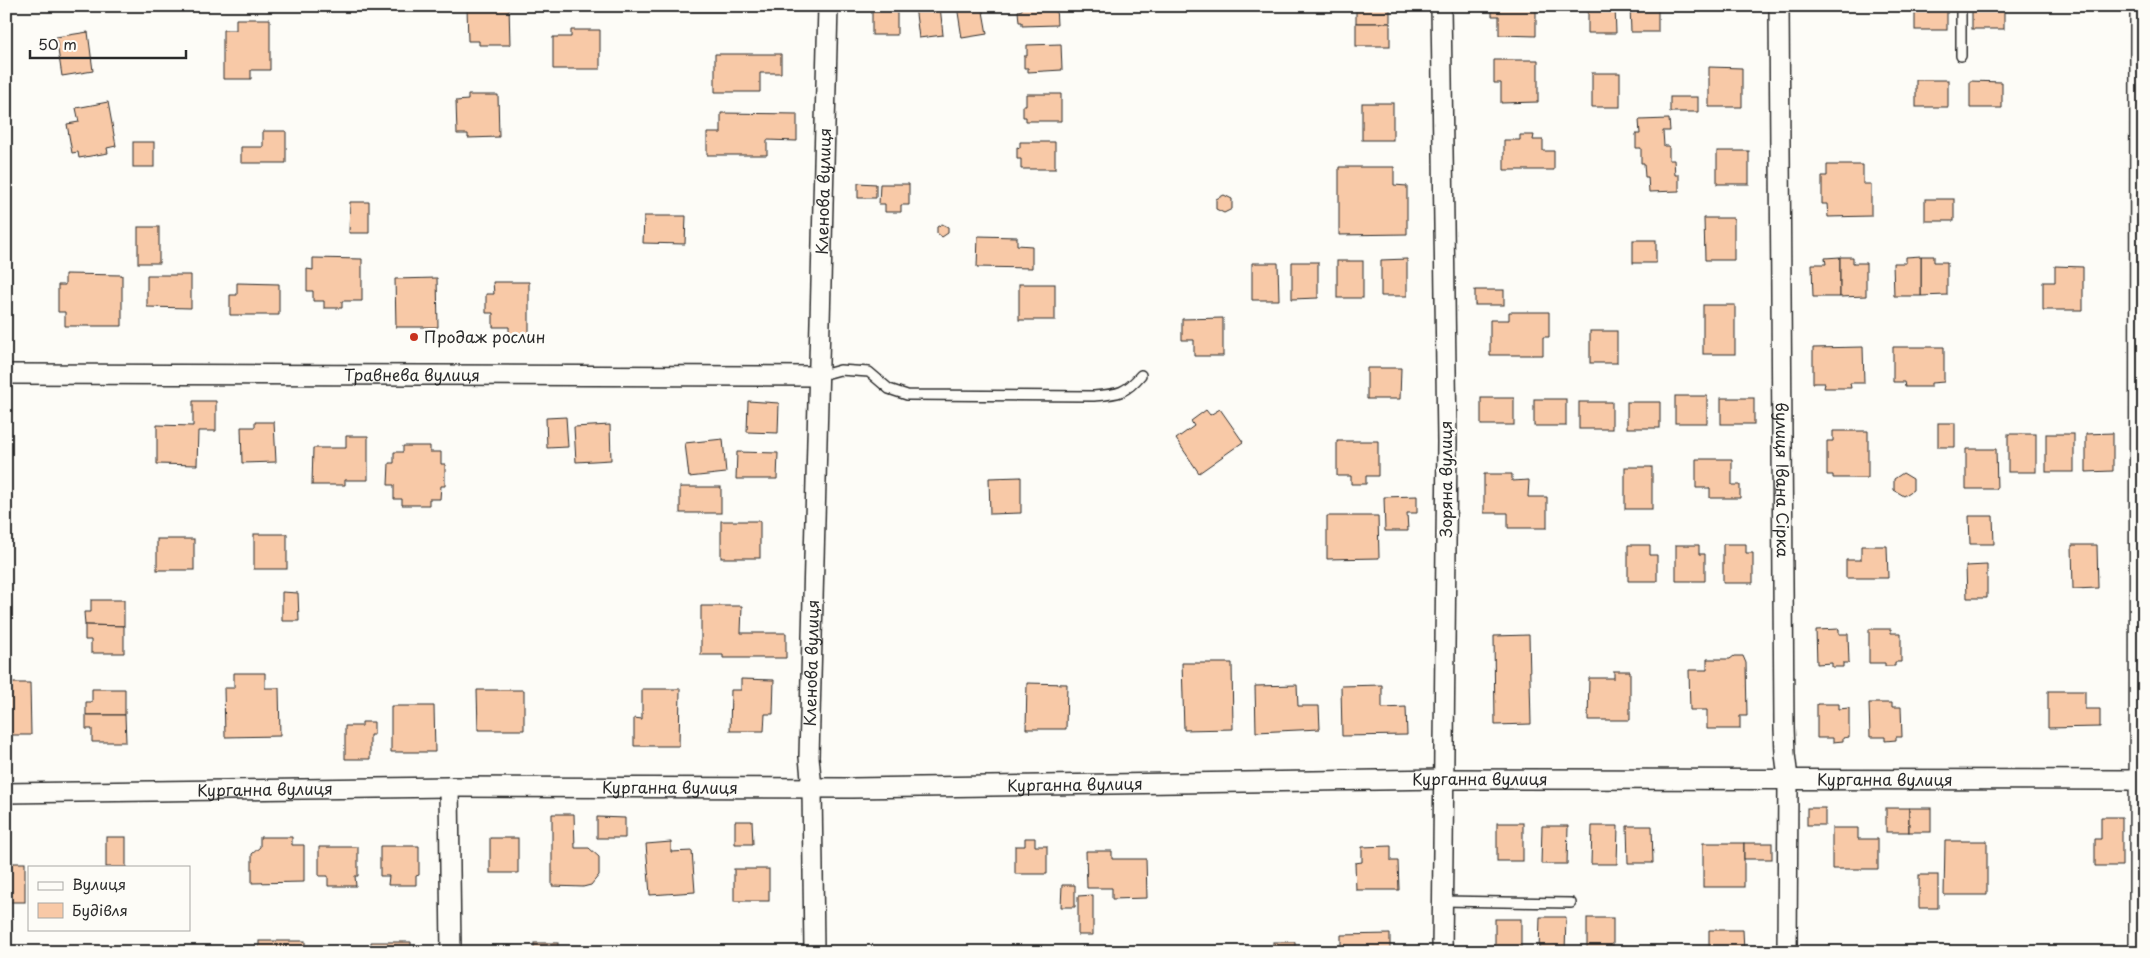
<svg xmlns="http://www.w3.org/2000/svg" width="2150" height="958" font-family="'Playpen Sans',sans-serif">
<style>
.building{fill:#f8c9a7;stroke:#2b2b2b}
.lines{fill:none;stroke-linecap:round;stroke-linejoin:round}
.lane-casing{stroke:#2b2b2b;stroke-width:12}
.street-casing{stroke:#2b2b2b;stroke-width:22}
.lane{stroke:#fdfcf7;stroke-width:9}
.street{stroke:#fdfcf7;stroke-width:19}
.poi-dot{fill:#c8321e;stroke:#fdfcf7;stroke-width:2}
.labels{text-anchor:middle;stroke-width:5;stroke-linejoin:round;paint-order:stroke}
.street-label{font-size:16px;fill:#2b2b2b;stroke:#fdfcf7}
.poi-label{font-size:16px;fill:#2b2b2b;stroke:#fdfcf7;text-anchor:start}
</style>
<rect width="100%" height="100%" fill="#fdfcf7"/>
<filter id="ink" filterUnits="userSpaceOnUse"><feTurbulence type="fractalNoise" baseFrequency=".02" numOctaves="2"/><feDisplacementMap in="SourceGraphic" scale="10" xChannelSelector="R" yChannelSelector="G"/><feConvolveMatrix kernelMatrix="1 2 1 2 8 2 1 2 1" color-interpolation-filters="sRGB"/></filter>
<g filter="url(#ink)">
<g class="building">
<polygon points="479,6 509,6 510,45 479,45 479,41 468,41 467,8"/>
<rect x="692" y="6" width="32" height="5"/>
<rect x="872" y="6" width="25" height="29"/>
<polygon points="915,6 940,6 943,35 919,38"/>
<polygon points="957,6 982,6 987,34 962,38"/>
<polygon points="1022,6 1056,6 1057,25 1022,26 1022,22 1019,22 1018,11 1022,10"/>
<rect x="1356" y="6" width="34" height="17"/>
<polygon points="1492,6 1536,6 1536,36 1499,35 1499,16 1492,16"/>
<polygon points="1588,6 1615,6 1616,33 1588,33"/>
<polygon points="1630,6 1658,6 1658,32 1631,32"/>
<rect x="1915" y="6" width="32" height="24"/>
<rect x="1972" y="6" width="32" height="23"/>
<polygon points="236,19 270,19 270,70 251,70 251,79 223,79 223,30 236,30"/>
<rect x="1356" y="23" width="34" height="23"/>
<polygon points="571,30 600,30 600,69 553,69 553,37 571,37"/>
<polygon points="88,32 93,71 62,76 56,37"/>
<polygon points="1061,44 1062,70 1028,72 1028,68 1024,68 1024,56 1027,56 1027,45"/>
<polygon points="715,54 781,54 781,73 760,73 760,92 715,92"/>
<polygon points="1494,60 1538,60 1538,102 1501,103 1501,83 1494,83"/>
<polygon points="1709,67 1742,68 1742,107 1709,107"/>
<rect x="1592" y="73" width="28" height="34"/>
<rect x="1916" y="80" width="32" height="27"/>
<polygon points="1970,81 2002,82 2002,108 1970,108"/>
<polygon points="1026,94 1061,94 1061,121 1026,121 1026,117 1023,117 1023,105 1026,105"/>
<polygon points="468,95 498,95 499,137 468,138 468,134 457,134 456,101 468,100"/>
<rect x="1670" y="97" width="28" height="15"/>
<polygon points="108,102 116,146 107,148 108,153 79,158 78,152 72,153 67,124 79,122 76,108"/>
<rect x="1362" y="103" width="31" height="37"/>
<polygon points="721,113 797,114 797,141 767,140 767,155 707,155 707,133 721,133"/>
<polygon points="1669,119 1670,131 1663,131 1664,146 1669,146 1669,160 1674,160 1675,175 1679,175 1679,191 1649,192 1648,177 1645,177 1644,163 1641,163 1641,148 1636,148 1636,134 1640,134 1639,120"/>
<polygon points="263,131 286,131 286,163 241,163 241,147 263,147"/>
<polygon points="1520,135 1534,135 1533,140 1543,140 1543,151 1554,151 1554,170 1504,170 1504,140 1520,140"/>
<rect x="133" y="142" width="21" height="25"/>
<polygon points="1020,142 1055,142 1055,169 1021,169 1021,159 1017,159 1017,147 1020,148"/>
<rect x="1717" y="151" width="32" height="33"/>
<polygon points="1827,165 1863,165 1863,184 1871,184 1871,216 1828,217 1827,204 1822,204 1822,176 1827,176"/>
<polygon points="1339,167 1394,167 1394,185 1407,186 1407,234 1339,235"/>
<polygon points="858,183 876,184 876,198 858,198"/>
<polygon points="880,184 909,184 909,205 901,205 901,212 885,212 885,204 879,204"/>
<polygon points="1224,195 1232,199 1232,209 1224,213 1216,209 1216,199"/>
<rect x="1925" y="199" width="29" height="22"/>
<polygon points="350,202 369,202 369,233 349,233"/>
<polygon points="644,216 686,216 685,244 643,243"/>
<polygon points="1704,218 1734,218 1734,260 1705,260"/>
<polygon points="942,224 948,227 948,233 942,237 937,233 937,227"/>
<rect x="138" y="227" width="21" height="36"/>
<polygon points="978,236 1017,237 1017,245 1032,246 1032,268 977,267"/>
<rect x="1633" y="240" width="23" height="23"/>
<polygon points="1921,256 1934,256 1934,262 1947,262 1947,295 1921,296"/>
<polygon points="1921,256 1921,296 1894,296 1893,263 1906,263 1906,257"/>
<polygon points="1840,257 1840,297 1813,297 1812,264 1826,264 1825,258"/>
<polygon points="1840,257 1853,257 1853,263 1866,263 1866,296 1840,297"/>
<polygon points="313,258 362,259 362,301 342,301 342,308 324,308 324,301 313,301 313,291 307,291 307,269 313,270"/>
<polygon points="1407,259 1407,296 1381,296 1381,260"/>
<rect x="1337" y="261" width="26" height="37"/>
<polygon points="1292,262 1318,262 1318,298 1292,299"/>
<polygon points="1252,263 1278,263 1279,300 1252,300"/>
<polygon points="2055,266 2083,267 2083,310 2043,310 2043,282 2055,282"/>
<polygon points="65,274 122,275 122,326 65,326 65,312 58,312 58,285 65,285"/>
<polygon points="147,275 191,275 191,308 147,307"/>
<polygon points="437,278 438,327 396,327 395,279"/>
<polygon points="493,282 529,282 529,334 509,334 509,327 493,327 493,313 486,313 486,294 494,294"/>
<polygon points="237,283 279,284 279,315 230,315 230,295 237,295"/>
<rect x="1019" y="284" width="36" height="36"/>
<rect x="1475" y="290" width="29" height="15"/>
<rect x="1703" y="305" width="32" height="49"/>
<polygon points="1509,312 1549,312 1549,337 1543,337 1543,355 1490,355 1490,320 1509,320"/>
<polygon points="1223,318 1223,356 1194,356 1194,340 1182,340 1182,319"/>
<rect x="1590" y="331" width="27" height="32"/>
<polygon points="1863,347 1864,383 1850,383 1851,388 1824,388 1825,383 1813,383 1813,348"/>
<polygon points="1893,347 1944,347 1944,382 1931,383 1931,387 1905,387 1904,382 1893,382"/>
<polygon points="1367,368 1401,368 1400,399 1367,399"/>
<rect x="1675" y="396" width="32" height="27"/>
<rect x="1481" y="398" width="33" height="27"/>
<rect x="1721" y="398" width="33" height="26"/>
<rect x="1534" y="399" width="32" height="27"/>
<polygon points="193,401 216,401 216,431 198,431 197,465 157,464 157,425 193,426"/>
<polygon points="748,401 779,403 778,433 747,432"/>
<rect x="1579" y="402" width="33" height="27"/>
<rect x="1627" y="402" width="33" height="26"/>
<polygon points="1220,409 1243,442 1199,473 1176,439 1194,426 1191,421 1206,410 1210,415"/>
<polygon points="566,417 568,447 547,448 546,418"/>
<polygon points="255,422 274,422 276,462 242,463 241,427 255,427"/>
<rect x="1938" y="423" width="17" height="24"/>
<polygon points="610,425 611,460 576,462 574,427"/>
<polygon points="1833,431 1868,431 1868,478 1833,478 1833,475 1827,475 1827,441 1833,441"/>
<polygon points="2113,433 2113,471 2086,472 2086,434"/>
<rect x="2008" y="434" width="28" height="38"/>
<rect x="2046" y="434" width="28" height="38"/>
<polygon points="346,436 368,436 368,480 345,480 345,485 312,485 313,448 346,448"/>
<polygon points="723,439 726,473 689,477 685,443"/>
<polygon points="1337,441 1378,441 1378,476 1366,476 1366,484 1351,484 1351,476 1337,476"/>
<polygon points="403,446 430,446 430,452 441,452 441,464 445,464 445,486 441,486 440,499 429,499 429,505 402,505 402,499 394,499 394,485 388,485 389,463 394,463 394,452 403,452"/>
<polygon points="1966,449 1996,449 1997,489 1966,489"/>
<polygon points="737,452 778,453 777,479 736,479"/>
<polygon points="1696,459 1732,459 1732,485 1740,485 1740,498 1710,498 1710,488 1696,488"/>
<rect x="1625" y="467" width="27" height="42"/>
<polygon points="1903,473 1913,479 1913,490 1904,496 1894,490 1894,479"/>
<polygon points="1484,474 1512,474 1512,481 1529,480 1528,497 1547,497 1547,528 1508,528 1508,513 1484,513"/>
<polygon points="1021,477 1021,513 990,514 989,478"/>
<rect x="680" y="487" width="41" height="26"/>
<polygon points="1417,496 1417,513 1407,513 1408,531 1385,531 1384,497"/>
<polygon points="1327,516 1378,516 1379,558 1327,559"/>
<polygon points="1969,516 1993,516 1994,544 1970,544"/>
<rect x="721" y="521" width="39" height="37"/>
<rect x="254" y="534" width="33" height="35"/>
<rect x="157" y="539" width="37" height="31"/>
<polygon points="1723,544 1746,544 1746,553 1753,553 1753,583 1723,583"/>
<polygon points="1628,545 1650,545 1650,555 1657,555 1657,581 1628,581"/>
<polygon points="1676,545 1699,545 1699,554 1705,554 1705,581 1676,581"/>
<polygon points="2072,545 2097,545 2098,588 2073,589"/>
<polygon points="1861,546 1887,546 1888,578 1846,578 1846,560 1861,560"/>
<polygon points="1987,565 1987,598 1967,598 1966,566"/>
<polygon points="282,592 298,593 299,621 282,621"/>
<polygon points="91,600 124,600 124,626 85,625 84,612 91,612"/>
<polygon points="701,606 742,606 741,633 786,633 786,658 723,658 723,655 701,655"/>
<polygon points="85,625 124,626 124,653 91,653 91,640 85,640"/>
<polygon points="1839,629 1839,634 1848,634 1849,663 1843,663 1843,667 1832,667 1832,663 1817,664 1816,630"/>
<polygon points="1869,629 1891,629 1891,633 1901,633 1901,662 1895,662 1895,666 1885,666 1885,663 1869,663"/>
<polygon points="1529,635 1531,724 1495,725 1494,636"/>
<polygon points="1734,656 1743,656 1746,663 1747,716 1740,716 1740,729 1707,729 1707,710 1690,710 1689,670 1707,670 1707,659 1730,659"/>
<polygon points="1182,663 1232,663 1233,729 1184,730"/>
<polygon points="1614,671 1630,671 1630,720 1588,720 1589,678 1614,678"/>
<polygon points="234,673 265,673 265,688 279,688 280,736 225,737 224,688 234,688"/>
<polygon points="741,679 774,680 773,714 765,714 764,731 730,731 731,690 741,690"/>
<polygon points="6,683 30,683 31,735 6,735"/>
<polygon points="1027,683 1067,684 1066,729 1026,729"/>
<polygon points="1297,685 1298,706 1319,706 1320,729 1256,732 1255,686"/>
<polygon points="1382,685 1382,708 1406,707 1407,735 1342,736 1341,686"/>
<polygon points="92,689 125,689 125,715 86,715 86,702 92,702"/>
<polygon points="642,689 680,689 679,746 634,746 634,718 642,719"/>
<polygon points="477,690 524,690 524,730 478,730"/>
<polygon points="2048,691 2085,691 2085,709 2100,709 2100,727 2048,728"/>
<polygon points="1869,703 1892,703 1892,707 1901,707 1902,737 1896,737 1896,740 1885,741 1885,737 1870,737"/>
<polygon points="1817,704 1839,704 1839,709 1849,708 1849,737 1843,738 1843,741 1833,742 1833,738 1817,738"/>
<polygon points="391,706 434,706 435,752 391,752"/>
<polygon points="86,715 125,715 126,742 92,742 92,729 86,729"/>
<polygon points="362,722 374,722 374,735 370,735 370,759 345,759 345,726 362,726"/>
<rect x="1807" y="808" width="18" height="17"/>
<rect x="1886" y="808" width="23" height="24"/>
<rect x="1909" y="808" width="22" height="24"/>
<polygon points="552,814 574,814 575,848 589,848 599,857 599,875 591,885 583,887 552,886"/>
<polygon points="597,817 625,818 625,838 597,838"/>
<polygon points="2101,817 2122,817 2122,866 2095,866 2095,839 2101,839"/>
<polygon points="735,821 752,821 753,844 735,844"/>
<rect x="1497" y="823" width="26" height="38"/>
<polygon points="1542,826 1568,826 1567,864 1541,864"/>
<polygon points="1592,826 1618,826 1617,864 1591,864"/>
<polygon points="1627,826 1652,826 1653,863 1628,863"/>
<polygon points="1832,828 1858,828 1858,839 1878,839 1878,869 1832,869"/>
<rect x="106" y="837" width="20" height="30"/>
<polygon points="260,837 292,837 292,845 304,845 304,882 252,883 252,854 260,847"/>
<rect x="490" y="838" width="28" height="35"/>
<polygon points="1025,838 1035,838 1035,846 1047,846 1047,874 1015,874 1015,846 1025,846"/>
<polygon points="1945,841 1987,841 1987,895 1944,895"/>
<polygon points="671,842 671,852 692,851 695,892 650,895 646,844"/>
<rect x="1703" y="843" width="41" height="44"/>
<rect x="1744" y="843" width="28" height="16"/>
<polygon points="380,846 419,846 419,875 416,876 416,885 388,885 389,876 380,876"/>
<polygon points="1391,846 1391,861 1398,861 1399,890 1356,890 1355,863 1362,862 1362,847"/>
<polygon points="319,847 358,847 358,876 355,876 356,886 328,886 328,876 319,876"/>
<polygon points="1086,851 1112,851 1112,859 1146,859 1147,898 1112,899 1112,888 1087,888"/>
<rect x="6" y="863" width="19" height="39"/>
<rect x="734" y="869" width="35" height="32"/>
<rect x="1919" y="875" width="19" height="33"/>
<polygon points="1062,885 1075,885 1075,907 1061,907"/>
<polygon points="1093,895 1093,935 1078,935 1078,896"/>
<polygon points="1540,917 1566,917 1565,952 1539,952"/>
<rect x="1587" y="918" width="26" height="34"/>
<rect x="1495" y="919" width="26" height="33"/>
<polygon points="1709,930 1743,930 1744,952 1709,952"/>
<polygon points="1390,934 1390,952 1341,952 1341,935"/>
<rect x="259" y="941" width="46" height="11"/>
<polygon points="371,942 411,942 411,951 417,952 371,952"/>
<rect x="1273" y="942" width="22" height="10"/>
<rect x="534" y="943" width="24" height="9"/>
</g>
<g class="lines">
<defs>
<g id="lane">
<polyline points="1961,56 1961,6"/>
<path d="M 818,376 L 840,370 L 869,372 L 889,389 L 907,395 L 1094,396 C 1118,394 1125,394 1141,375"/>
<polyline points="1443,901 1571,903"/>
</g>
<g id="street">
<polyline points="1441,6 1447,442 1442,952"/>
<path id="s1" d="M 1779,6 L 1784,727 L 1785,754 L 1788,778 L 1787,952"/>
<path id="s2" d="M 6,374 L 818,376"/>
<polyline points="449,787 451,952"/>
<path id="s3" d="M 6,793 L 449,787 L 852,788 L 1444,779 L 2144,780"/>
<path id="s4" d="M 814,952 L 812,788 L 809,757 L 828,6"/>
<polyline points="2139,952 2140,6"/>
</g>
</defs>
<use href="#lane" class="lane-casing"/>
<use href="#street" class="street-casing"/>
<use href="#lane" class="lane"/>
<use href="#street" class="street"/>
</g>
</g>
<circle class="poi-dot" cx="414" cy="337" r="5"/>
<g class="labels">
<g class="street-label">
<text dy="6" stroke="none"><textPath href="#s4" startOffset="761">Кленова вулиця</textPath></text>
<text dy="6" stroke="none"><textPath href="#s2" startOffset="406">Травнева вулиця</textPath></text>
<text transform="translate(1446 479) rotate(-90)" y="6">Зоряна вулиця</text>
<text dy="6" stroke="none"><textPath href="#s1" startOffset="474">вулиця Івана Сірка</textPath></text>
<text dy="6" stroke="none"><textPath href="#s4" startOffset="289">Кленова вулиця</textPath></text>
<text dy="6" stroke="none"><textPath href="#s3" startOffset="1879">Курганна вулиця</textPath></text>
<text dy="6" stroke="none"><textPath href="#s3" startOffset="1474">Курганна вулиця</textPath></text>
<text dy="6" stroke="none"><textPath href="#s3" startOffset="1069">Курганна вулиця</textPath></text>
<text dy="6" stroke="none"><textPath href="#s3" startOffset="664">Курганна вулиця</textPath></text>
<text dy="6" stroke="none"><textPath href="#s3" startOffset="259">Курганна вулиця</textPath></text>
</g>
<g class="poi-label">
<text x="424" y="343">Продаж рослин</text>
</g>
</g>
<rect width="2150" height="958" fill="none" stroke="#fdfcf7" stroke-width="25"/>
<rect x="12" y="12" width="2125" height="933" fill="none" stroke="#2b2b2b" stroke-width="2" filter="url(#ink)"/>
<rect x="28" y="866" width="162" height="65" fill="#fdfcf7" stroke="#a9a8a5"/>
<rect x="38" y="882" width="25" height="8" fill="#fdfcf7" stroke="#a9a8a5"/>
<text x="72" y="890" font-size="15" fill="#2b2b2b">Вулиця</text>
<rect x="38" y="903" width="25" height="15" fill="#f8c9a7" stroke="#a9a8a5"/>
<text x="72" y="916" font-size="15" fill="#2b2b2b">Будівля</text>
<path d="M30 50v8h156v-8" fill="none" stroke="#2b2b2b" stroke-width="2.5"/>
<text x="38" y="50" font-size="15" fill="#2b2b2b" stroke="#fdfcf7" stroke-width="4" paint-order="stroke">50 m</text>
</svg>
